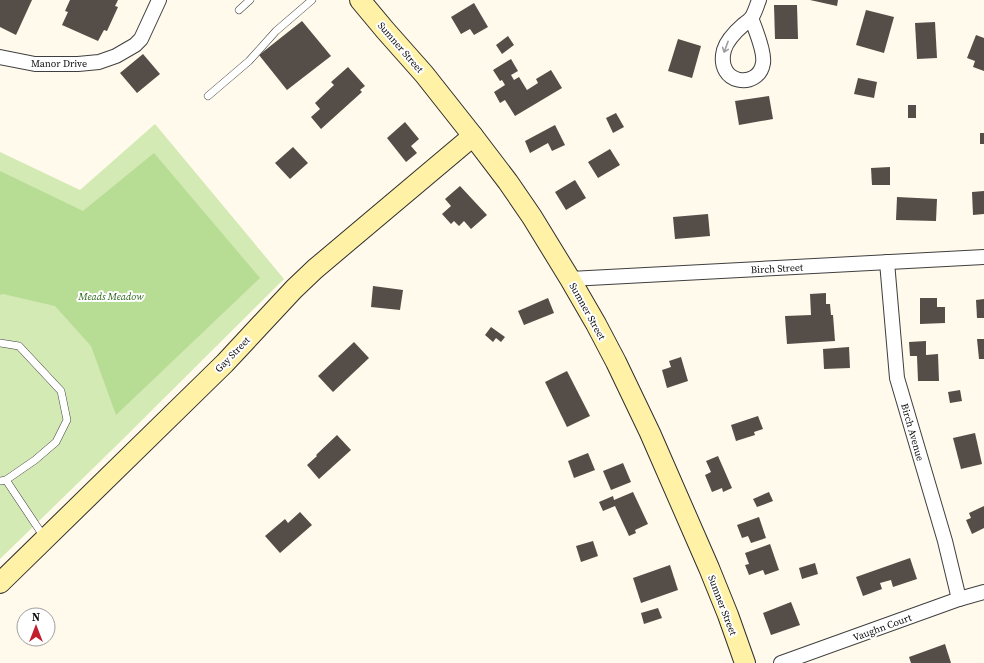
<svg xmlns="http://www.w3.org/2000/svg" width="984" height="663" font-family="'Source Serif 4',serif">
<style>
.green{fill:#d3eab4}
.forest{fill:#b7dc93}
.building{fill:#554d48}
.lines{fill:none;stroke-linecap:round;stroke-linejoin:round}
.lane-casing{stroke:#3f3f3f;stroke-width:8}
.street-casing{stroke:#3f3f3f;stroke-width:16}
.secondary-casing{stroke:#2e2e2e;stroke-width:22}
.lane{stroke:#fff;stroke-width:7}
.street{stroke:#fff;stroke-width:14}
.secondary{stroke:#fff1a6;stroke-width:20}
.oneway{stroke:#9e9e9e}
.labels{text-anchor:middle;stroke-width:4;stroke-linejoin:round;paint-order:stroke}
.street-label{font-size:10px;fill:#0c0c0c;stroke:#fff}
.park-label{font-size:10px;font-style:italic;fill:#2d661a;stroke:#fff}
</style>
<rect width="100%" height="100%" fill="#fffaeb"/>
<polygon class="green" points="155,124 284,279 118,444 0,559 0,152 80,190"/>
<polygon class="forest" points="154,153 260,278 116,415 91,346 55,306 3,294 0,295 0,171 83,211"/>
<g class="building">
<polygon points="0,0 32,0 16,35 0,27"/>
<polygon points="70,0 118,0 115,6 118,7 107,31 104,30 98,41 62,25 68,12 65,11"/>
<polygon points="810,0 838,0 837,6"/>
<polygon points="474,3 488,27 474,35 470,29 461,34 451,17"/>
<polygon points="774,5 797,5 798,39 775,39"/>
<polygon points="866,10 894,17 884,53 856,45"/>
<polygon points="302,21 331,56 287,90 259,55"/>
<polygon points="935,22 937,58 917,59 915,23"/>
<polygon points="976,35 984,38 984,71 973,67 975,61 967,58"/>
<polygon points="508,36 514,45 502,54 496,45"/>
<polygon points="678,39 701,46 692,78 668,71"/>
<polygon points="143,54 160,74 137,93 120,73"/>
<polygon points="511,59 518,71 511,75 514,80 519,77 527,90 538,83 536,79 551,70 562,88 515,116 505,100 500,103 494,92 505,85 502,80 500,81 493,70"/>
<polygon points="348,67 365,86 360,90 362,92 321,129 311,117 320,109 315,103 334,85 331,82"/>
<polygon points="858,78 877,82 874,98 854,94"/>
<polygon points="769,96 773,119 739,125 735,101"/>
<rect x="908" y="105" width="8" height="13"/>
<polygon points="616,113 624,127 613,133 606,118"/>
<polygon points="405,122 419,139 411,146 417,153 406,162 387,138"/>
<polygon points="555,125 565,145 552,151 548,143 530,153 525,141"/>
<rect x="980" y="133" width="4" height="11"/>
<polygon points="293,147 308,163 290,179 275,163"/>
<polygon points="610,149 620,165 598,178 588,162"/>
<polygon points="890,167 890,185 872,185 871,168"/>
<polygon points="575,180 586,198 566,210 555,192"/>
<polygon points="460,186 487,215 471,229 464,221 459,226 454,221 451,224 442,214 451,206 445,199"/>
<polygon points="984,191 984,214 973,215 972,192"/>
<polygon points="897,197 937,199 936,221 896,220"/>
<polygon points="708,214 710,236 675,239 673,217"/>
<polygon points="373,286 403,290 400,310 371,307"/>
<polygon points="826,293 826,304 830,304 831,315 833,315 835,341 787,344 785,316 811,315 810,294"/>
<polygon points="548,298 554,313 524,325 518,311"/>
<polygon points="920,298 937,298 937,307 945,307 945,323 920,324"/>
<polygon points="984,299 984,318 977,318 976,300"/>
<polygon points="491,327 505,337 501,342 496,338 493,342 485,335"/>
<polygon points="977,339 984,339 984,359 979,359"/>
<polygon points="926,341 926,355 938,354 939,381 918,381 917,356 910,356 909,342"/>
<polygon points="354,342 369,358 333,392 318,376"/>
<polygon points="849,347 850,368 824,369 823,349"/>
<polygon points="681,357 688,381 667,388 662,370 671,367 669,361"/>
<polygon points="567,371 590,416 567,427 545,382"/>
<polygon points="960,390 962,401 950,403 948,392"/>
<polygon points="758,416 763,429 754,432 755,435 736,441 731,425"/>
<polygon points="975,433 982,464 961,469 953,438"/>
<polygon points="337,435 351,450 319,479 307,465 317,456 316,455"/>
<polygon points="588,453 595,470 574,478 568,461"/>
<polygon points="718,456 732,488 723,492 722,488 712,492 705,475 711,472 706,461"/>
<polygon points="623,463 631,482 611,490 603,471"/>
<polygon points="633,492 648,524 635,530 636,533 629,536 615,506 603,511 599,502 613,496 614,500"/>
<polygon points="769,492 773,501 757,507 753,499"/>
<polygon points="984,506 984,528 972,534 966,520 971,518 969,513"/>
<polygon points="300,512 312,525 280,553 265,536 285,519 288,523"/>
<polygon points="759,517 766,538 751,543 748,536 742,538 737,525"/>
<polygon points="593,541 598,556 581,562 576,546"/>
<polygon points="770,544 779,570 765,575 763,570 749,575 745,565 749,564 745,553"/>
<polygon points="910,558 917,579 893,587 891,580 880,583 882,589 863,596 856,577"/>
<polygon points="815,563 818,574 802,579 799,568"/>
<polygon points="670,565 678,590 641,603 633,578"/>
<polygon points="791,602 800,625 771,635 763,613"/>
<polygon points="658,608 662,618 644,624 641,613"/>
<polygon points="945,644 951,663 911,663 909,657"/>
</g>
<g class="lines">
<defs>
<g id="lane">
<polyline points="239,10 250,0"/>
<polyline points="208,96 249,61 276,31 312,0"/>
<polyline points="0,343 19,346 61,391 67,420 56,442 35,460 6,480 0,481"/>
<polyline points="6,480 44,537"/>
</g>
<g id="street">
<path d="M 751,18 C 755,28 765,52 763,63 C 759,90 715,85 724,50 C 727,40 735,32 743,25 C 746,23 750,20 752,17 C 755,12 757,5 759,0"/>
<polyline points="0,57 35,64 78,64 99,62 116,56 135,45 141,39 159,0"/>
<polyline points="887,262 897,378 945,541 959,599"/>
<polyline points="570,279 984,257"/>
<polyline points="781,663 959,599 984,592"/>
</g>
<g id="secondary">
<polyline points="360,0 385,30 424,74 473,136 508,182 532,217 570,279 596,324 616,362 650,433 709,568 728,615 745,663"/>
<polyline points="0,583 225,363 294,289 315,269 473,136"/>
</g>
</defs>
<use href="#lane" class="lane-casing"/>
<use href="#street" class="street-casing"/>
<use href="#secondary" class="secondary-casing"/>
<use href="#lane" class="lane"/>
<use href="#street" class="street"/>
<use href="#secondary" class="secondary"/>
</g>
<defs><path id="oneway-shaft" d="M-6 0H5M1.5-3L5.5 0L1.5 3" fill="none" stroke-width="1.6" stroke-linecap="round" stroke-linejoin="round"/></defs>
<use class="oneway" href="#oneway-shaft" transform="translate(726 47) rotate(110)"/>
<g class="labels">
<g class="street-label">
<text transform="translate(401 47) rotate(49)" y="4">Sumner Street</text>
<text x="59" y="67">Manor Drive</text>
<text transform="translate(777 268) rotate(-3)" y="4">Birch Street</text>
<text transform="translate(588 311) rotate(61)" y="4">Sumner Street</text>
<text transform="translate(232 354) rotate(-46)" y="4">Gay Street</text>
<text transform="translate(913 432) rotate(74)" y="4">Birch Avenue</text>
<text transform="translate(723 605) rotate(69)" y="4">Sumner Street</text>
<text transform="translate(882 627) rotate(-20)" y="4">Vaughn Court</text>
</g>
<g class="park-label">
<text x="111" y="300">Meads Meadow</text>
</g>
</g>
<g transform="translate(36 627)"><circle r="19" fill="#ffffff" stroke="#9e9e9e"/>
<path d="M0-3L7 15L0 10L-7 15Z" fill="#c11f2e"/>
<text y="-6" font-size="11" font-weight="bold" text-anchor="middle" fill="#0c0c0c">N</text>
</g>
</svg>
